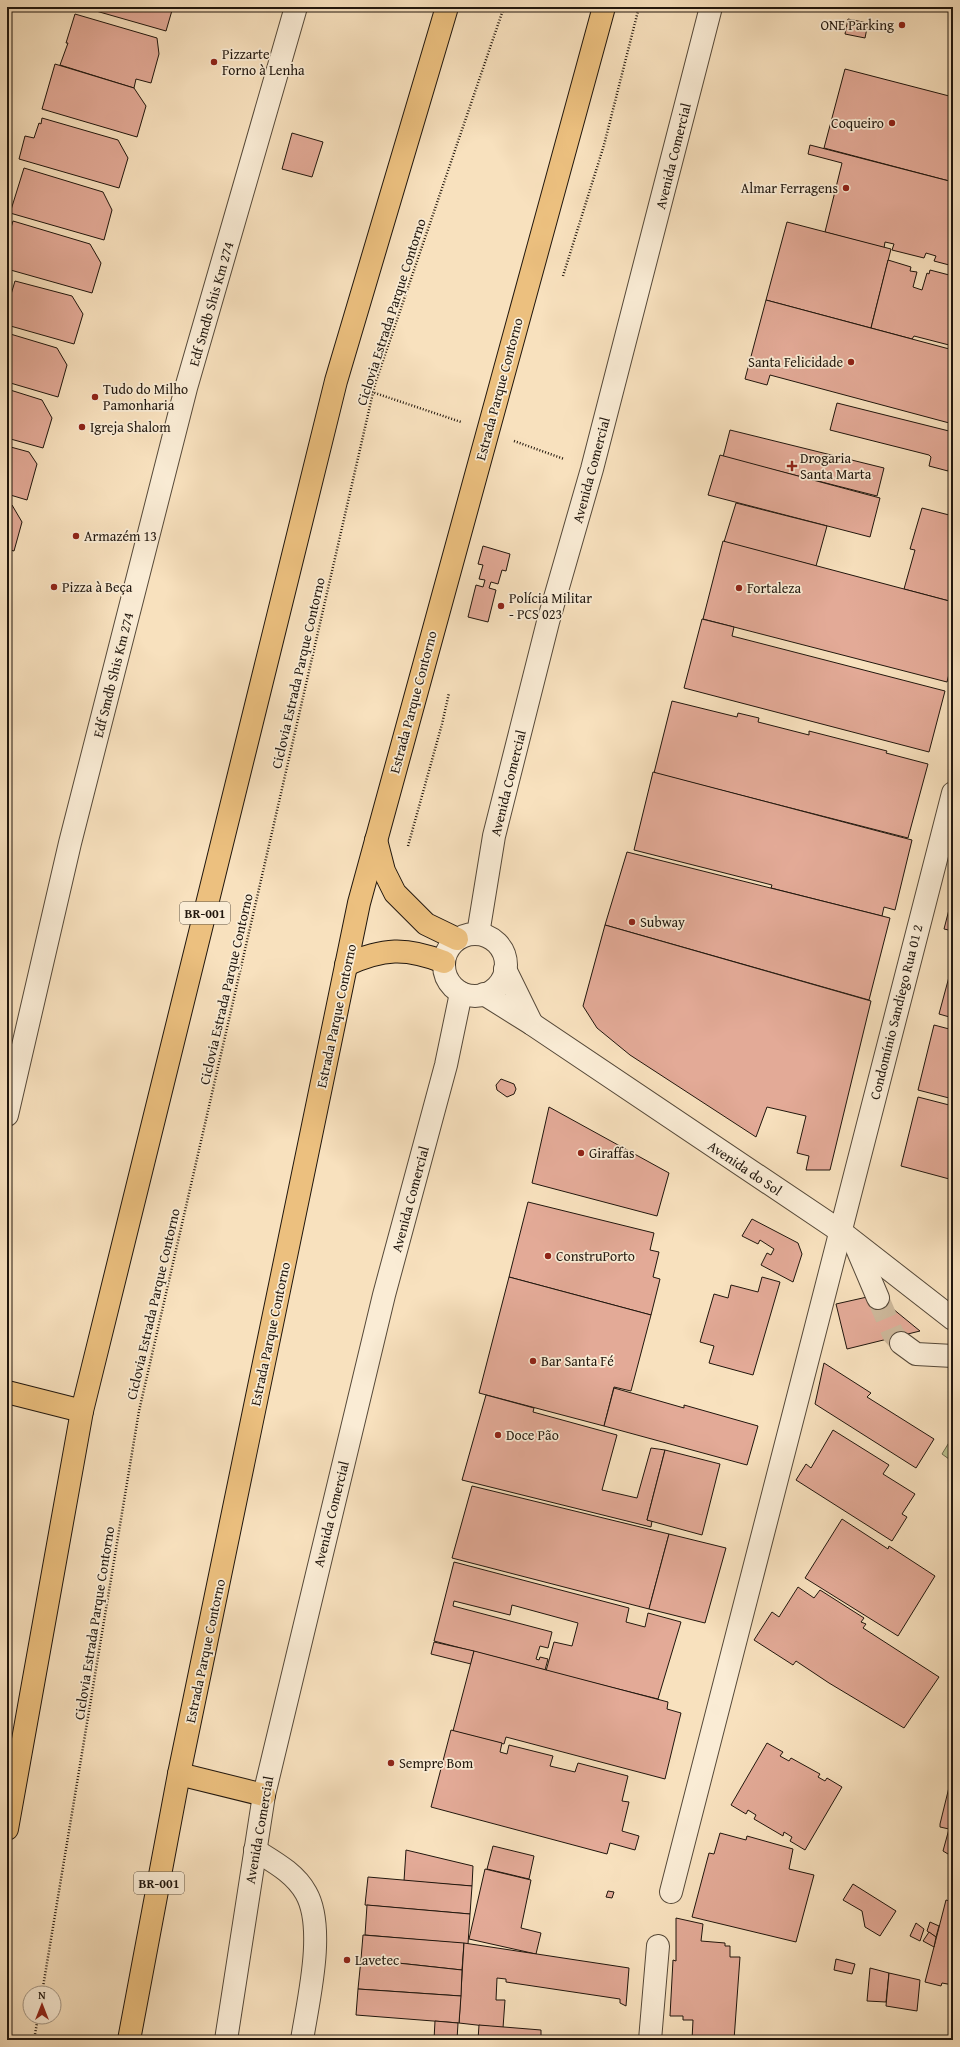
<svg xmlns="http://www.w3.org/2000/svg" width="960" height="2047" font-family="'Gentium Book Plus',serif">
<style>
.green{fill:#bdc391;stroke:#6e6c4f}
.building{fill:#e3aa97;stroke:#20160d}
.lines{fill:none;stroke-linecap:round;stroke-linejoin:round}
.minor-tunnel{stroke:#cdb89b;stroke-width:22;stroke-dasharray:22 11;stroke-linecap:butt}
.minor-casing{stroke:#564939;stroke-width:24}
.highway-casing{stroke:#20160d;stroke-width:24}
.path{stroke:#20160d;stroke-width:2.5;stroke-dasharray:1 2;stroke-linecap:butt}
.minor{stroke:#faecd5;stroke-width:22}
.highway{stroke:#ecc07f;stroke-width:22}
.poi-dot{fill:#8f2418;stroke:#faecd5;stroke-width:1.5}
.labels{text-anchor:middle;stroke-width:3.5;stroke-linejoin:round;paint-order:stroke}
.shield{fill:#faecd5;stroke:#615649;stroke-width:1}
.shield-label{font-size:13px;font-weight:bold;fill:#20160d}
.poi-label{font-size:14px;fill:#20160d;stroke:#faecd5;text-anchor:start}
.street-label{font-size:14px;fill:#20160d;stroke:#faecd5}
</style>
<rect width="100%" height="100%" fill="#f8e1be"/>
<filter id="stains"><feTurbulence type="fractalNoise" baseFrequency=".005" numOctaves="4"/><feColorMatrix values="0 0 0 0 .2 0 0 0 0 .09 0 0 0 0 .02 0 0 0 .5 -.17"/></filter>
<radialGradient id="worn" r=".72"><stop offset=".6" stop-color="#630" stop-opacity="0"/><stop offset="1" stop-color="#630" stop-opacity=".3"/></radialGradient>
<polygon class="green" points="953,1436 953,1462 942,1454"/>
<g class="building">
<polygon points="82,7 173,7 166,31"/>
<polygon points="933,7 953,7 953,12"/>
<polygon points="75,14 157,38 159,54 151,83 136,79 134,88 60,65 68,43 66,43"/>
<polygon points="848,19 868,23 865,38 845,34"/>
<polygon points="55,64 134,88 146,106 137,137 42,109"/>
<polygon points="845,69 953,97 953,182 824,148"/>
<polygon points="42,118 118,140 128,158 119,188 19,159 25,136 34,138 39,123 41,124"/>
<polygon points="292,133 323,142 312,177 282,169"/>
<polygon points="810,145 953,182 953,266 934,261 936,256 926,253 924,258 892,250 894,244 885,242 884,248 825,232 842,163 808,154"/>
<polygon points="24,168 103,192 112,210 104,240 10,213"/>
<polygon points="13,221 90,244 101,263 92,293 7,269 7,241"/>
<polygon points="787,222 891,249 871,328 766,300"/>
<polygon points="888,260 911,267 910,271 917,272 913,287 922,290 927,273 929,274 930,270 953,276 953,346 914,336 912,339 871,328"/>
<polygon points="15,281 72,296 83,314 74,344 7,325 7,308"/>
<polygon points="766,300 953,350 953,424 770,375 767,385 745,379"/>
<polygon points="7,333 57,348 67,365 58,397 7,382"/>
<polygon points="7,389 42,400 52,418 43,448 7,438"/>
<polygon points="837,403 953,432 953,459 951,459 948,471 929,466 931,457 929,455 830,430"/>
<polygon points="730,430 884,468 877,496 723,457"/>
<polygon points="7,446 29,452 37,464 27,500 7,494"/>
<polygon points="720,455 880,498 870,537 708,495"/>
<polygon points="7,503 12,505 22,522 14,551 7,549"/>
<polygon points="736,503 827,526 816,566 724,542"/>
<polygon points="922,508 953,516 953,602 904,589 915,550 910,549"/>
<polygon points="723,541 953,602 953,658 947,682 703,619"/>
<polygon points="483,546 510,554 506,571 502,570 498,584 491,582 489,588 496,590 488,622 468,617 476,585 483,587 485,580 479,579 483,565 478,564"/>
<polygon points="702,619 734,627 732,636 945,691 929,752 684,688"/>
<polygon points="672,701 737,717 738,713 759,718 758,722 809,735 809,731 887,751 886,753 928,764 908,838 654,773"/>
<polygon points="653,772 912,840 895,910 884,907 882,916 771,888 772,885 634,850"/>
<polygon points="627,852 890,918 869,1000 605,925"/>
<polygon points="953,894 953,931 944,929"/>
<polygon points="605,925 871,1001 830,1170 806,1170 809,1156 797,1153 806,1116 767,1107 756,1137 630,1055 597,1028 583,1006"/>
<polygon points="953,962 953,1018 939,1014"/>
<polygon points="934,1025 953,1030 953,1099 918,1090"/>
<polygon points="501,1079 514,1084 516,1089 514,1094 507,1097 497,1090 496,1085"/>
<polygon points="918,1097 953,1106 953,1180 901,1166"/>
<polygon points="549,1107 669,1173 657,1216 532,1183"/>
<polygon points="528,1202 654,1233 650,1250 659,1252 653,1277 660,1279 651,1315 509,1277"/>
<polygon points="752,1219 798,1243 802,1254 793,1282 761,1265 767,1253 771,1255 774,1249 760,1240 758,1244 742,1236"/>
<polygon points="509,1277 651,1315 631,1391 614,1387 604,1426 479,1393"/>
<polygon points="762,1277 780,1282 753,1375 709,1363 714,1346 700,1342 714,1294 728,1298 731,1285 758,1292"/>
<polygon points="876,1295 920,1331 847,1349 836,1304"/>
<polygon points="824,1363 871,1393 867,1397 934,1439 916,1468 815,1404"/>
<polygon points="614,1388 684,1408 684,1405 758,1426 747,1465 604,1426"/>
<polygon points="486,1395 534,1408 533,1412 617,1435 602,1490 637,1498 651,1448 665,1450 647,1520 652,1521 651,1527 462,1480"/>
<polygon points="833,1430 889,1465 883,1474 915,1494 902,1514 907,1517 892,1541 796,1480 806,1464 811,1468"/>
<polygon points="665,1450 720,1464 702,1535 647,1520"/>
<polygon points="472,1486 669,1534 649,1609 452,1558"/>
<polygon points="842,1519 888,1549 889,1546 935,1576 898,1636 805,1578"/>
<polygon points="669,1534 726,1548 705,1623 649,1609"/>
<polygon points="454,1562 629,1608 626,1622 645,1627 648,1613 681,1622 658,1699 546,1671 554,1642 572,1646 578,1623 512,1605 510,1615 454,1601 453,1606 552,1632 548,1648 540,1646 536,1659 539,1660 540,1657 548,1659 545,1670 434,1641"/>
<polygon points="798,1587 814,1598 820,1590 864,1618 861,1622 866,1624 863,1628 939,1677 904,1728 829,1683 796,1661 793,1665 754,1640 772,1612 779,1617"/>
<polygon points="434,1642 474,1651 471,1664 431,1654"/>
<polygon points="474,1651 668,1702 667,1709 681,1713 665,1779 506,1737 504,1744 453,1731"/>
<polygon points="451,1730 502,1743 500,1752 507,1754 509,1745 553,1756 550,1766 575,1772 578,1763 628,1776 622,1801 629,1802 622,1831 639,1836 635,1850 610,1843 607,1854 431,1807"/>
<polygon points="767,1743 783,1752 780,1756 789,1761 791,1758 820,1774 818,1777 825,1781 827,1778 842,1787 805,1850 790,1841 792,1837 784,1832 783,1836 754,1819 756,1815 748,1810 746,1814 731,1805"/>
<polygon points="953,1771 953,1857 943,1851 949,1829 940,1827 940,1824"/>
<polygon points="720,1833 746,1840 747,1836 793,1849 789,1869 814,1875 796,1942 692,1917 709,1853 714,1854"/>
<polygon points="493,1846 534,1856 529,1879 487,1869"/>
<polygon points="406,1850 473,1866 472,1886 404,1881"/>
<polygon points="485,1869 531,1880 521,1928 541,1933 536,1954 469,1939"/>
<polygon points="368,1877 472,1886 470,1914 365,1905"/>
<polygon points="853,1884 896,1911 880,1936 865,1927 862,1911 843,1900"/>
<polygon points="608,1891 614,1892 612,1898 606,1897"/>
<polygon points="946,1900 953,1902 953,1985 942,1983 941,1986 925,1982"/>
<polygon points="367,1905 470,1914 468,1944 365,1935"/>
<polygon points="676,1918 703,1924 701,1941 725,1943 725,1946 730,1946 730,1957 740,1957 734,2040 692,2040 693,2020 683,2020 683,2016 670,2016 673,1960 676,1961"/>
<polygon points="930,1922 939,1926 936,1937 927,1931"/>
<polygon points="916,1923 924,1929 920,1941 910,1936"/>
<polygon points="929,1932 936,1937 934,1947 923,1941"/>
<polygon points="363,1935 464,1943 462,1970 361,1959"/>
<polygon points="464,1943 629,1968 626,2006 620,2003 620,1999 506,1982 506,1979 497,1978 496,2000 505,2000 503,2028 459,2023"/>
<polygon points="361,1959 462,1970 461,1996 358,1989"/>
<polygon points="836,1959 855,1964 852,1974 834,1970"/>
<polygon points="870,1968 889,1973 886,2002 867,2001"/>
<polygon points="889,1973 920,1980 917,2011 886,2006"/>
<polygon points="358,1989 461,1996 459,2023 356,2015"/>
<polygon points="435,2021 458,2023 457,2040 434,2040"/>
<polygon points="479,2025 541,2030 541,2040 478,2040"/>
<polygon points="936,2036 953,2037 953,2040 936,2040"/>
</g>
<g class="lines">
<polyline class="minor-tunnel" points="878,1298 893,1334 901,1343"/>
<defs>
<g id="minor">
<polyline points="478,934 494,836 548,622 592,469 711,7"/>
<circle cx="475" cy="965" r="31"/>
<polyline points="505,969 532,1024"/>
<polyline points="484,994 532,1024 840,1231 953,1319"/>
<polyline points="7,1115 70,843 186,388 296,7"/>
<polyline points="855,1244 878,1298"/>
<polyline points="901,1343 916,1354 953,1356"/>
<path d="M 255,1850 C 274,1862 295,1873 306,1893 C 326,1928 308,2001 302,2040"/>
<polyline points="671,1892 953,793"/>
<polyline points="226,2040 264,1795 384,1295 446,1065 461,993"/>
<polyline points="650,2040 658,1946"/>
</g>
<g id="highway">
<polyline points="376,840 384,871 395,893 426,924 457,939"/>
<path d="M 346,965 C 383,948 406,947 444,962"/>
<polyline points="7,1392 82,1411"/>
<polyline points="179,1774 264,1795"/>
<polyline points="7,1829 82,1411 336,381 447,7"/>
<polyline points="129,2040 179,1774 359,903 604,7"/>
</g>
</defs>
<use href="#minor" class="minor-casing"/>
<use href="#highway" class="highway-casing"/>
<g class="path">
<polyline points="563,276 604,145 639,7"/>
<polyline points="363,389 461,422"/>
<polyline points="514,441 564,459"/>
<polyline points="408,846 442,724 449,693"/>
<polyline points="42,1993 139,1411 375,384 504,7"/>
<polyline points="34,2040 38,2017"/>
</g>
<use href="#minor" class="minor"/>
<use href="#highway" class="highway"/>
</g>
<g class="poi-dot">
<circle cx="902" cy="25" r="4"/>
<circle cx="214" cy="62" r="4"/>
<circle cx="892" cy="123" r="4"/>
<circle cx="846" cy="188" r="4"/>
<circle cx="851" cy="362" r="4"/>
<circle cx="95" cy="397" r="4"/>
<circle cx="82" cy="427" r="4"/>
<path d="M790 460h4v4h4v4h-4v4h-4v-4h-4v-4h4z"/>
<circle cx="76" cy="536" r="4"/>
<circle cx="54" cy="587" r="4"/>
<circle cx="739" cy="588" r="4"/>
<circle cx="501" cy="606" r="4"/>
<circle cx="632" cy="922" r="4"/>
<circle cx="581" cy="1153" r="4"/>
<circle cx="548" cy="1256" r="4"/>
<circle cx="533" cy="1361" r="4"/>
<circle cx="498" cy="1435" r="4"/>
<circle cx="391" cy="1763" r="4"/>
<circle cx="347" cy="1960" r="4"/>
</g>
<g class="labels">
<g class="shield">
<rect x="180" y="902" width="50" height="22" rx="3"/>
<rect x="134" y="1872" width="50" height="22" rx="3"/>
</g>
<g class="shield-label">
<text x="205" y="918">BR-001</text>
<text x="159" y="1888">BR-001</text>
</g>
<g class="poi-label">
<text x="894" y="30" text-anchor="end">ONE Parking</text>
<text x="222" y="59">Pizzarte<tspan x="222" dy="16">Forno à Lenha</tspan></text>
<text x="884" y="128" text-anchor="end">Coqueiro</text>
<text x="838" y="193" text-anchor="end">Almar Ferragens</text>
<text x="843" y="367" text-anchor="end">Santa Felicidade</text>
<text x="103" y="394">Tudo do Milho<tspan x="103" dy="16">Pamonharia</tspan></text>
<text x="90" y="432">Igreja Shalom</text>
<text x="800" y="463">Drogaria<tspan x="800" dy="16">Santa Marta</tspan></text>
<text x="84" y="541">Armazém 13</text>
<text x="62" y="592">Pizza à Beça</text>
<text x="747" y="593">Fortaleza</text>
<text x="509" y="603">Polícia Militar<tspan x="509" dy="16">- PCS 023</tspan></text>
<text x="640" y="927">Subway</text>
<text x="589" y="1158">Giraffas</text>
<text x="556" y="1261">ConstruPorto</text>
<text x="541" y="1366">Bar Santa Fé</text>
<text x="506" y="1440">Doce Pão</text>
<text x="399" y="1768">Sempre Bom</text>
<text x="355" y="1965">Lavetec</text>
</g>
<g class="street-label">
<text transform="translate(673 156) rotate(-76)" y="5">Avenida Comercial</text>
<text transform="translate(211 304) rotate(-74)" y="5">Edf Smdb Shis Km 274</text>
<text transform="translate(391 312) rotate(-72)" y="5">Ciclovia Estrada Parque Contorno</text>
<text transform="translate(499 389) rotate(-75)" y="5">Estrada Parque Contorno</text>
<text transform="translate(591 470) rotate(-75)" y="5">Avenida Comercial</text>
<text transform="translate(298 673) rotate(-77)" y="5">Ciclovia Estrada Parque Contorno</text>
<text transform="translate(113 675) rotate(-76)" y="5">Edf Smdb Shis Km 274</text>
<text transform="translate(413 702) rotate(-75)" y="5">Estrada Parque Contorno</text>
<text transform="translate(508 783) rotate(-76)" y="5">Avenida Comercial</text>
<text transform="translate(226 989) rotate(-77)" y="5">Ciclovia Estrada Parque Contorno</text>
<text transform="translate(896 1012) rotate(-76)" y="5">Condomínio Sandiego Rua 01 2</text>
<text transform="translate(336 1016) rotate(-78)" y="5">Estrada Parque Contorno</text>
<text transform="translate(745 1168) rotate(34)" y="5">Avenida do Sol</text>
<text transform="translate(410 1199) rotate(-75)" y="5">Avenida Comercial</text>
<text transform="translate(153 1304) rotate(-77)" y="5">Ciclovia Estrada Parque Contorno</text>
<text transform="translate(270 1334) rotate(-78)" y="5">Estrada Parque Contorno</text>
<text transform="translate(331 1514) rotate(-76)" y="5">Avenida Comercial</text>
<text transform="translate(94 1623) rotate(-81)" y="5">Ciclovia Estrada Parque Contorno</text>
<text transform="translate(205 1651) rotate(-78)" y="5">Estrada Parque Contorno</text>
<text transform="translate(259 1830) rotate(-80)" y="5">Avenida Comercial</text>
</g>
</g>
<rect width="960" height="2047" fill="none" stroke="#f8e1be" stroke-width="24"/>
<rect x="8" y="8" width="944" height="2031" fill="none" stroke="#20160d" stroke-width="2"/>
<rect x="12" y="12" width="936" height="2023" fill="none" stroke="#20160d"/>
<g transform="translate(42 2005)"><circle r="19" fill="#faecd5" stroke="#a39685"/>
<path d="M0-3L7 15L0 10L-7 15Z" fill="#8f2418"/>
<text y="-6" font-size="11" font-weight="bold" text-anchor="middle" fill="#20160d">N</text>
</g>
<rect width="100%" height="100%" filter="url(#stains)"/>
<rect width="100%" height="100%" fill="url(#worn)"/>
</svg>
